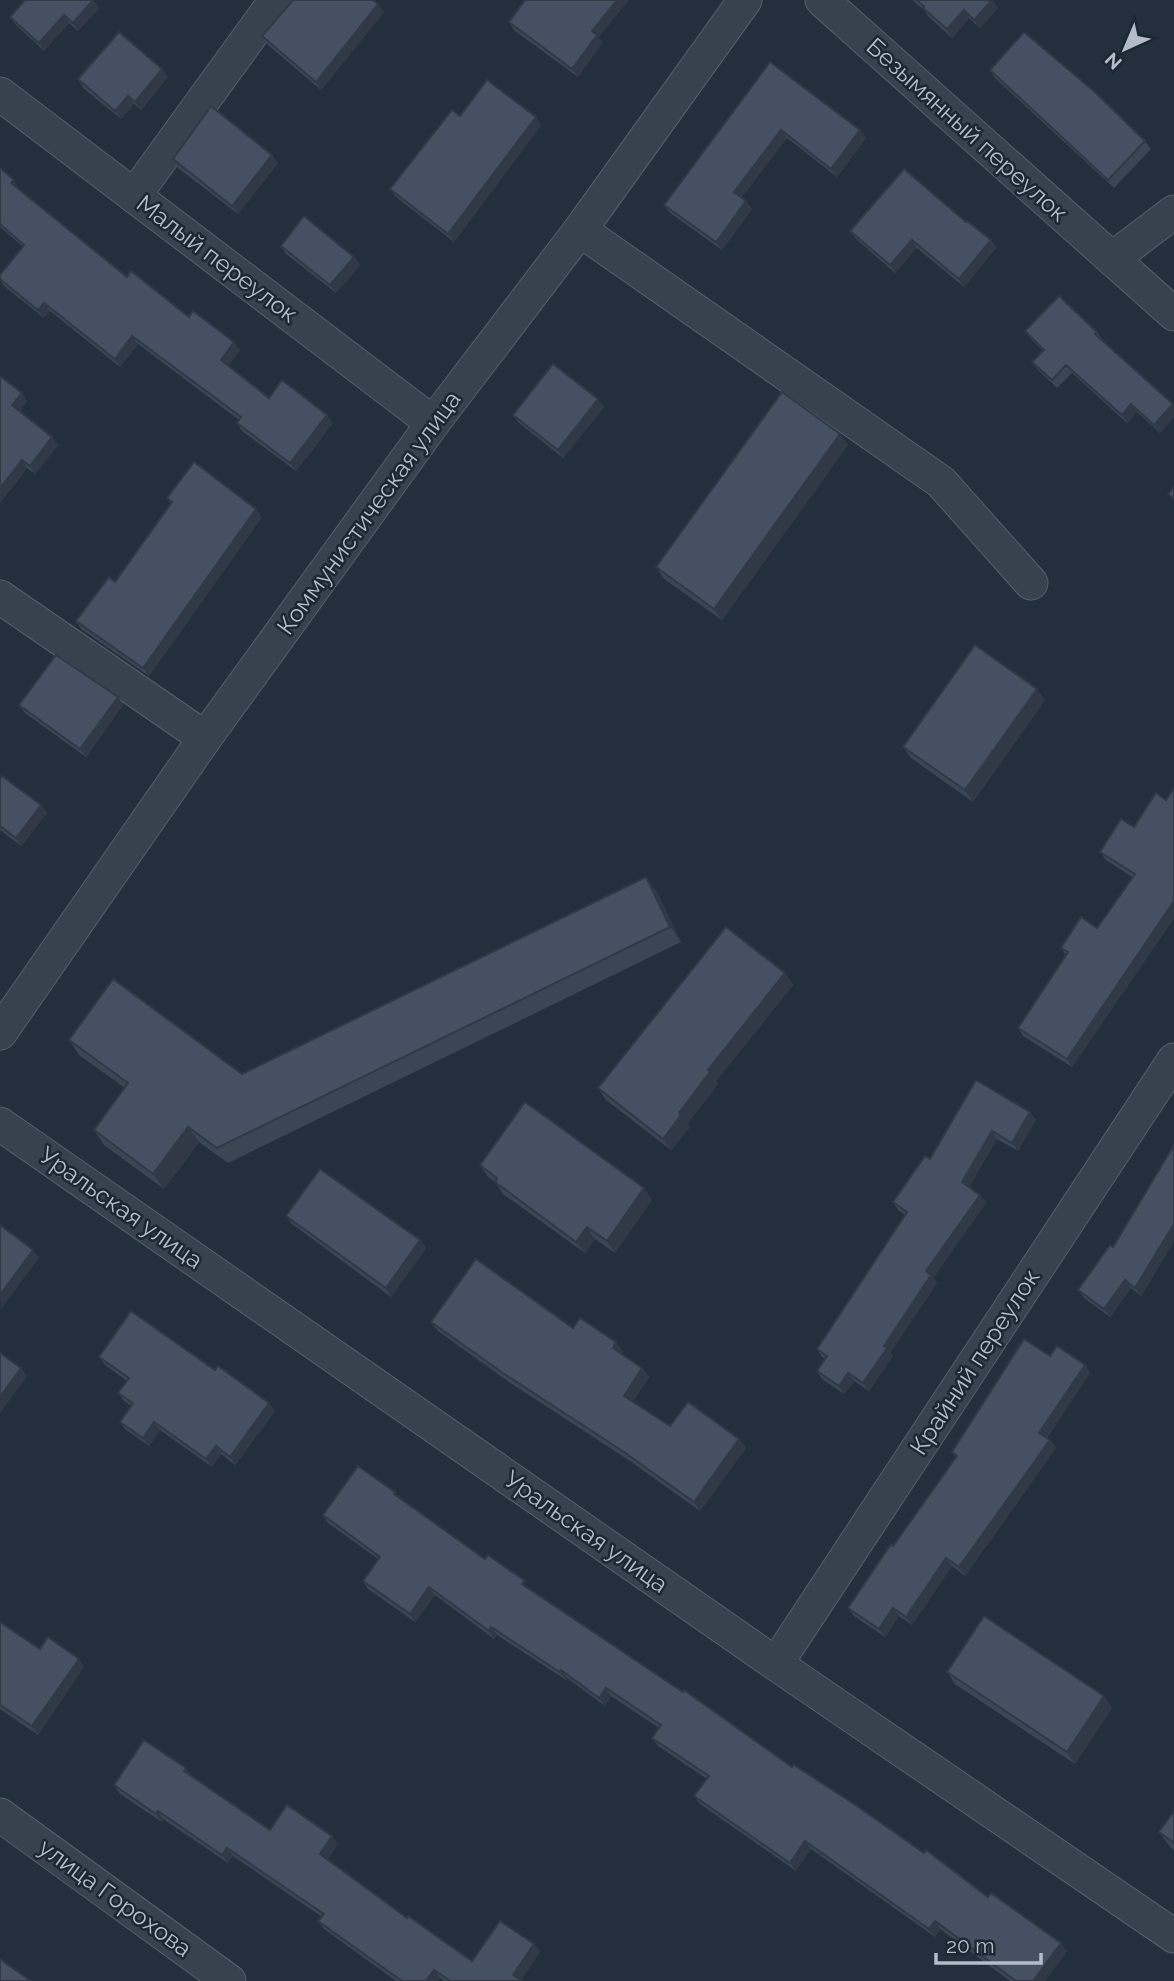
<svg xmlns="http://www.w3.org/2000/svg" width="1174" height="1981" font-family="Raleway,sans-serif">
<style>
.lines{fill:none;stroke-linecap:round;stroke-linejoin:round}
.street-casing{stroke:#565f6c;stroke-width:35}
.street{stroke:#38414e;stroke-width:33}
.wall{fill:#3b4654}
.shaded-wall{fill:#303945}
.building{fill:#455162;stroke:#303945;stroke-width:2}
.labels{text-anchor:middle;stroke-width:5;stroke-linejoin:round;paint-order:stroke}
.street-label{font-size:24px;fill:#b4bcc9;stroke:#1d2633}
</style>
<rect width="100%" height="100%" fill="#242f3e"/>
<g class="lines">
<defs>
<g id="street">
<polyline points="822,0 1174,314"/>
<polyline points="0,94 433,423"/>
<polyline points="134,196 276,0"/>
<polyline points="580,230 941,482 1031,583"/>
<polyline points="1112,259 1174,212"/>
<polyline points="0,597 205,738"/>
<polyline points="0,1033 205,738 433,423 580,230 745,0"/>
<polyline points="0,1124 776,1664 1174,1936"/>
<polyline points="776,1664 1174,1060"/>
<polyline points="0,1815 229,1981"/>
</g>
</defs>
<use href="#street" class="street-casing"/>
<use href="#street" class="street"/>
</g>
<g class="wall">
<polygon points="912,0 992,0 998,8 980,28 969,18 952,38 928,16 924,10"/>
<polygon points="99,8 78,31 69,23 44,51 16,25 10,17"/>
<polygon points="384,12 321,90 268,45 262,36"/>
<polygon points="509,22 598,38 602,43 578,77 515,31"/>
<polygon points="770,62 860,130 866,138 837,177 787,138 742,197 746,201 752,209 722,250 670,213 664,205"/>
<polygon points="162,69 168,77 141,110 134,104 121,119 83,88 78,79"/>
<polygon points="990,70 1145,141 1151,149 1114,188 995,78"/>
<polygon points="536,117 541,125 454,242 396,197 390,189"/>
<polygon points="173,159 278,163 238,214 178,168"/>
<polygon points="0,168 19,188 18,189 127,277 240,350 228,366 269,398 333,423 296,471 242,431 237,423 239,420 138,344 120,367 50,311 44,318 4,286 0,280 0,275 23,247 0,227"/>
<polygon points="966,222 991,240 996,248 964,287 917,248 895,273 856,239 850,231"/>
<polygon points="281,246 354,257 360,265 336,293 286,254"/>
<polygon points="1025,331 1097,332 1103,341 1173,404 1174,406 1174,417 1160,433 1137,412 1127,423 1072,373 1057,388 1038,370 1032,362 1043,351 1031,339"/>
<polygon points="0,376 27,401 20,411 58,445 35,474 27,468 0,503"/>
<polygon points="604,407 563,458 519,423 513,415"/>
<polygon points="840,434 848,445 722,620 664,579 656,567"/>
<polygon points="167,498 262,517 149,676 81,629 76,621 115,582 171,504"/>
<polygon points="118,697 123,705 86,757 25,713 19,705"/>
<polygon points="1045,700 973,802 911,758 903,747"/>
<polygon points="0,779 41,805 47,813 21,846 0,830"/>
<polygon points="1174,788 1174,918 1072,1067 1023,1036 1018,1028 1066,955 1061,948 1097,928 1132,877 1106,860 1100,852 1134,827 1166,800"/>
<polygon points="657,892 681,942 228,1163 199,1142 164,1189 104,1145 94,1130 125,1088 79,1055 69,1040 242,1074"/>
<polygon points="785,973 793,985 716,1081 718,1084 687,1124 690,1127 671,1150 606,1100 598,1088"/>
<polygon points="976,1080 1036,1120 1018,1151 997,1139 969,1187 980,1195 986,1203 933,1278 937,1283 890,1353 893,1356 869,1391 854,1381 844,1394 822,1379 817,1371 825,1359 822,1357 817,1349 905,1215 898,1210 893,1202 930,1159"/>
<polygon points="1174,1145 1174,1241 1141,1296 1131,1288 1110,1317 1084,1298 1078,1290 1113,1247"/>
<polygon points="480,1165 644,1188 652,1200 615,1253 595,1239 585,1253 503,1194 495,1182 488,1177"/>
<polygon points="286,1216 420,1240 426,1248 391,1297 292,1224"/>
<polygon points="431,1322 573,1328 616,1342 623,1352 621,1354 642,1368 649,1377 633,1401 670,1426 739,1439 746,1448 700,1511 630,1461 509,1382 438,1331"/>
<polygon points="1050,1356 1085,1365 1090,1373 1047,1438 1050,1440 1056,1448 965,1576 952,1566 912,1625 899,1616 885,1637 854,1616 848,1608 956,1458 952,1452"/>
<polygon points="99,1357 275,1411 235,1465 221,1454 212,1467 160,1430 149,1446 126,1430 120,1422 131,1406 124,1401 118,1393 127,1381 105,1365"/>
<polygon points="400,1499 485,1559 792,1767 924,1853 1067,1951 1045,1981 1010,1981 940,1929 935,1937 811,1849 796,1871 700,1804 694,1796 707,1779 658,1746 652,1738 659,1728 611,1696 605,1706 567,1678 566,1680 497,1635 494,1639 435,1595 415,1622 368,1589 363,1581 378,1559 328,1523 323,1515"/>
<polygon points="0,1622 40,1649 84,1667 38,1735 0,1709"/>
<polygon points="947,1672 1104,1696 1112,1708 1075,1764 955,1684"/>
<polygon points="192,1776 270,1830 338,1844 327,1860 407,1918 472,1961 534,1944 540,1952 521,1980 522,1981 444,1981 440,1978 437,1981 396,1981 324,1929 318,1921 322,1917 233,1856 228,1863 163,1819 162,1822 120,1794 114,1785"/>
<polygon points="1174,1811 1174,1850 1170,1847 1159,1832"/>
</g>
<g class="shaded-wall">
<polygon points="93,0 99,8 78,31 73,23"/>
<polygon points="617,0 629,0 598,38 602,43 578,77 572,69 592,31"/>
<polygon points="992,0 998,8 980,28 974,20"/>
<polygon points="378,4 384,12 321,90 316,82"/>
<polygon points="964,10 969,18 952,38 947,29"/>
<polygon points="64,15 69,23 44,51 39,43"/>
<polygon points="162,69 168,77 141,110 135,102"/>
<polygon points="128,96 134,104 121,119 115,111"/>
<polygon points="536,117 541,125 454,242 448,234"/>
<polygon points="781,130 787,138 740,200 734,192"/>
<polygon points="860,130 866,138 837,177 831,169"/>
<polygon points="272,155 278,163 238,214 232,206"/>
<polygon points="14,180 19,188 16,191 11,183"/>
<polygon points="746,201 752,209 722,250 716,242"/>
<polygon points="912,240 917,248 895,273 890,265"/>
<polygon points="991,240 996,248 964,287 959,279"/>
<polygon points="354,257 360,265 336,293 330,285"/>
<polygon points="44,303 50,311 44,318 38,310"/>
<polygon points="132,336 138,344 120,367 115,359"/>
<polygon points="234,342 240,350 226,368 221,360"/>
<polygon points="22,393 27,401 18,413 12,405"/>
<polygon points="598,399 604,407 563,458 558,450"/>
<polygon points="1131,404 1137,412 1127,423 1122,415"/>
<polygon points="1173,404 1174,406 1174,417 1160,433 1154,425"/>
<polygon points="327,415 333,423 296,471 290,463"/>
<polygon points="840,434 848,445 722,620 714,609"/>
<polygon points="52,437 58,445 35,474 30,466"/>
<polygon points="22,460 27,468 0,503 0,488"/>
<polygon points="256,509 262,517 149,676 143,668"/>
<polygon points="1037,689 1045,700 973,802 965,790"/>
<polygon points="118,697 123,705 86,757 80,749"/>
<polygon points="41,805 47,813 21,846 16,838"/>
<polygon points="646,877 657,892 681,942 670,927"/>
<polygon points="1174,901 1174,918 1072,1067 1067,1059"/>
<polygon points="785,973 793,985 716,1081 718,1084 687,1124 690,1127 671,1150 663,1139 679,1113 708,1070"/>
<polygon points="1030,1112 1036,1120 1018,1151 1012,1143"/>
<polygon points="188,1127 199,1142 164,1189 153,1174"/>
<polygon points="992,1131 997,1139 967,1190 962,1182"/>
<polygon points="644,1188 652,1200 615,1253 607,1241"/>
<polygon points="980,1195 986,1203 933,1278 937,1283 890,1353 893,1356 869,1391 863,1383 926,1271"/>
<polygon points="1174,1224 1174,1241 1141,1296 1135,1288"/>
<polygon points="587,1227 595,1239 585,1253 576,1242"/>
<polygon points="420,1240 426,1248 391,1297 386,1288"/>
<polygon points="33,1250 39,1258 1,1309 0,1295"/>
<polygon points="1125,1280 1131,1288 1110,1317 1104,1309"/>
<polygon points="616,1342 623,1352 619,1357 613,1348"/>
<polygon points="1085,1365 1090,1373 1045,1441 1039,1433"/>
<polygon points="21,1368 27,1376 0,1413 0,1397"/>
<polygon points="642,1368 649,1377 630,1405 624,1396"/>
<polygon points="848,1373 854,1381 844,1394 839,1386"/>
<polygon points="269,1403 275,1411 235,1465 230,1457"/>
<polygon points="154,1422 160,1430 149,1446 143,1438"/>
<polygon points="739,1439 746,1448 700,1511 694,1502"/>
<polygon points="1050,1440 1056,1448 965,1576 959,1567"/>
<polygon points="216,1446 221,1454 212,1467 206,1459"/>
<polygon points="946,1558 952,1566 912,1625 906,1617"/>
<polygon points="429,1587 435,1595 415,1622 410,1614"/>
<polygon points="893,1608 899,1616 885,1637 879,1629"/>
<polygon points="491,1627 497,1635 494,1639 489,1631"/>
<polygon points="79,1659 84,1667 38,1735 32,1726"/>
<polygon points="561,1670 567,1678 566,1680 560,1672"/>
<polygon points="606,1688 611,1696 605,1706 599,1698"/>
<polygon points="1104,1696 1112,1708 1075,1764 1067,1752"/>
<polygon points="186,1768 192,1776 190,1779 184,1771"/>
<polygon points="158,1811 163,1819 162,1822 156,1814"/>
<polygon points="332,1836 338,1844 325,1862 320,1854"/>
<polygon points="805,1841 811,1849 796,1871 790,1863"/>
<polygon points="227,1848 233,1856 228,1863 222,1855"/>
<polygon points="935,1921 940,1929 935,1937 929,1929"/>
<polygon points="1061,1943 1067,1951 1045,1981 1033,1981"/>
<polygon points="534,1944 540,1952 520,1981 513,1975"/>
<polygon points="434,1970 440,1978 437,1981 426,1981"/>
</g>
<g class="building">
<polygon points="25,0 93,0 73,23 64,15 39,43 10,17"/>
<polygon points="293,0 373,0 378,4 316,82 262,36"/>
<polygon points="525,0 617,0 592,31 597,35 572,69 509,22"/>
<polygon points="916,0 992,0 974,20 964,10 947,29 923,8 924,6"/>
<polygon points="119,32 162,69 135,102 128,96 115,111 78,79"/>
<polygon points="1024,32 1096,93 1145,141 1108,180 990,70"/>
<polygon points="770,62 860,130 831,169 781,130 734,192 746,201 716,242 664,205"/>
<polygon points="487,80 536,117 448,234 390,189 452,110 460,116"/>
<polygon points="211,106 272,155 232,206 173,159"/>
<polygon points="0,168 14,180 11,183 127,277 131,271 189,317 193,311 234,342 221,360 269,398 282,380 327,415 290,463 237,423 241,417 132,336 115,359 44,303 38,310 0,279 0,275 24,245 0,224"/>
<polygon points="904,169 966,222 967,221 991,240 959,279 912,240 890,265 850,231"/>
<polygon points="304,216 354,257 330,285 281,246"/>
<polygon points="1059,296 1097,332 1095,334 1173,404 1154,425 1131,404 1122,415 1066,365 1052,380 1032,362 1044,350 1025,331"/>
<polygon points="553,364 598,399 558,450 513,415"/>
<polygon points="0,376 22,393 12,405 52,437 30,466 22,460 0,488"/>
<polygon points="782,392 840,434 714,609 656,567"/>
<polygon points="194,462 256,509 143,668 76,621 109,577 115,582 172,502 167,498"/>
<polygon points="1174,487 1174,499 1168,494"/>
<polygon points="975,645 1037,689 965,790 903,747"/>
<polygon points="56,655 118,697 80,749 19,705"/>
<polygon points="2,776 41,805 16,838 0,826 0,779"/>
<polygon points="1174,788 1174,901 1067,1059 1018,1028 1068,952 1061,948 1081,917 1097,928 1135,874 1100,852 1121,819 1134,827 1156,793 1166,800"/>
<polygon points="646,877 670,927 217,1148 188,1127 153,1174 94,1130 128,1083 69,1040 113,979 242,1074"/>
<polygon points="726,927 785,973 708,1070 710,1072 679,1113 681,1115 663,1139 598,1088"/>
<polygon points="976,1080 1030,1112 1012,1143 992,1131 962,1182 980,1195 926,1271 931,1275 884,1346 887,1348 863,1383 848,1373 839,1386 817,1371 827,1356 817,1349 907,1212 893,1202 925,1156 930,1159"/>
<polygon points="525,1102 644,1188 607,1241 587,1227 576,1242 495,1182 497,1178 480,1165"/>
<polygon points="1174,1145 1174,1224 1135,1288 1125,1280 1104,1309 1078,1290 1110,1245 1113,1247"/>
<polygon points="320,1169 420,1240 386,1288 286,1216"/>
<polygon points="0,1225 33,1250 0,1295"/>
<polygon points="476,1259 573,1328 580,1318 616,1342 613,1348 642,1368 624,1396 670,1426 688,1402 739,1439 694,1502 624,1452 503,1373 431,1322"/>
<polygon points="131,1311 215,1370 218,1366 269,1403 230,1457 216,1446 206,1459 154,1422 143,1438 120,1422 133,1403 118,1393 129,1378 99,1357"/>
<polygon points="1024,1339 1050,1356 1057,1346 1085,1365 1039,1433 1050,1440 959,1567 946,1558 906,1617 893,1608 879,1629 848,1608 891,1544 893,1546 957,1456 952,1452"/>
<polygon points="0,1353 21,1368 0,1397"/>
<polygon points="358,1466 395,1492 394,1494 485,1559 488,1555 525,1581 522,1584 683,1692 684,1690 792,1767 794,1765 857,1806 924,1853 926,1850 988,1897 991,1893 1061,1943 1033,1981 1016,1981 935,1921 929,1929 805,1841 790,1863 694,1796 709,1776 652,1738 661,1725 606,1688 599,1698 561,1670 560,1672 491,1627 489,1631 429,1587 410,1614 363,1581 380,1557 323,1515"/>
<polygon points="984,1616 1104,1696 1067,1752 947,1672"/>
<polygon points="0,1622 40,1649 48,1637 79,1659 32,1726 0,1705"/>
<polygon points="144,1740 186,1768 184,1771 270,1830 287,1805 332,1836 320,1854 407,1918 408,1916 472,1961 500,1921 534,1944 513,1975 522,1981 450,1981 434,1970 426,1981 402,1981 318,1921 324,1914 227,1848 222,1855 158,1811 156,1814 114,1785"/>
<polygon points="1174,1811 1174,1843 1159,1832"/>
<polygon points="0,1959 31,1981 0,1981"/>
</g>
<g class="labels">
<g class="street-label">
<text transform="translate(967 130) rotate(42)" y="8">Безымянный переулок</text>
<text transform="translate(217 259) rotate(37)" y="8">Малый переулок</text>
<text transform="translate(369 513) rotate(-54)" y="8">Коммунистическая улица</text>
<text transform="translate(121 1208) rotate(35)" y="8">Уральская улица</text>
<text transform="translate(975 1362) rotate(-57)" y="8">Крайний переулок</text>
<text transform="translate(586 1532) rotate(35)" y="8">Уральская улица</text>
<text transform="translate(115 1898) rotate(36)" y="8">улица Горохова</text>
</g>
</g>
<g transform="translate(1125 49) rotate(224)" stroke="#1d2633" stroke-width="5" paint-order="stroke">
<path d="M0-5L12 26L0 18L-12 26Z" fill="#b4bcc9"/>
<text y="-10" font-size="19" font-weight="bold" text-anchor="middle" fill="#b4bcc9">N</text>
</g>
<path d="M936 1953v10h105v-10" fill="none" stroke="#b4bcc9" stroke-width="3.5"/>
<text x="946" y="1953" font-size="21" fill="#b4bcc9" stroke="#1d2633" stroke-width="5" paint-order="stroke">20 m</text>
</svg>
